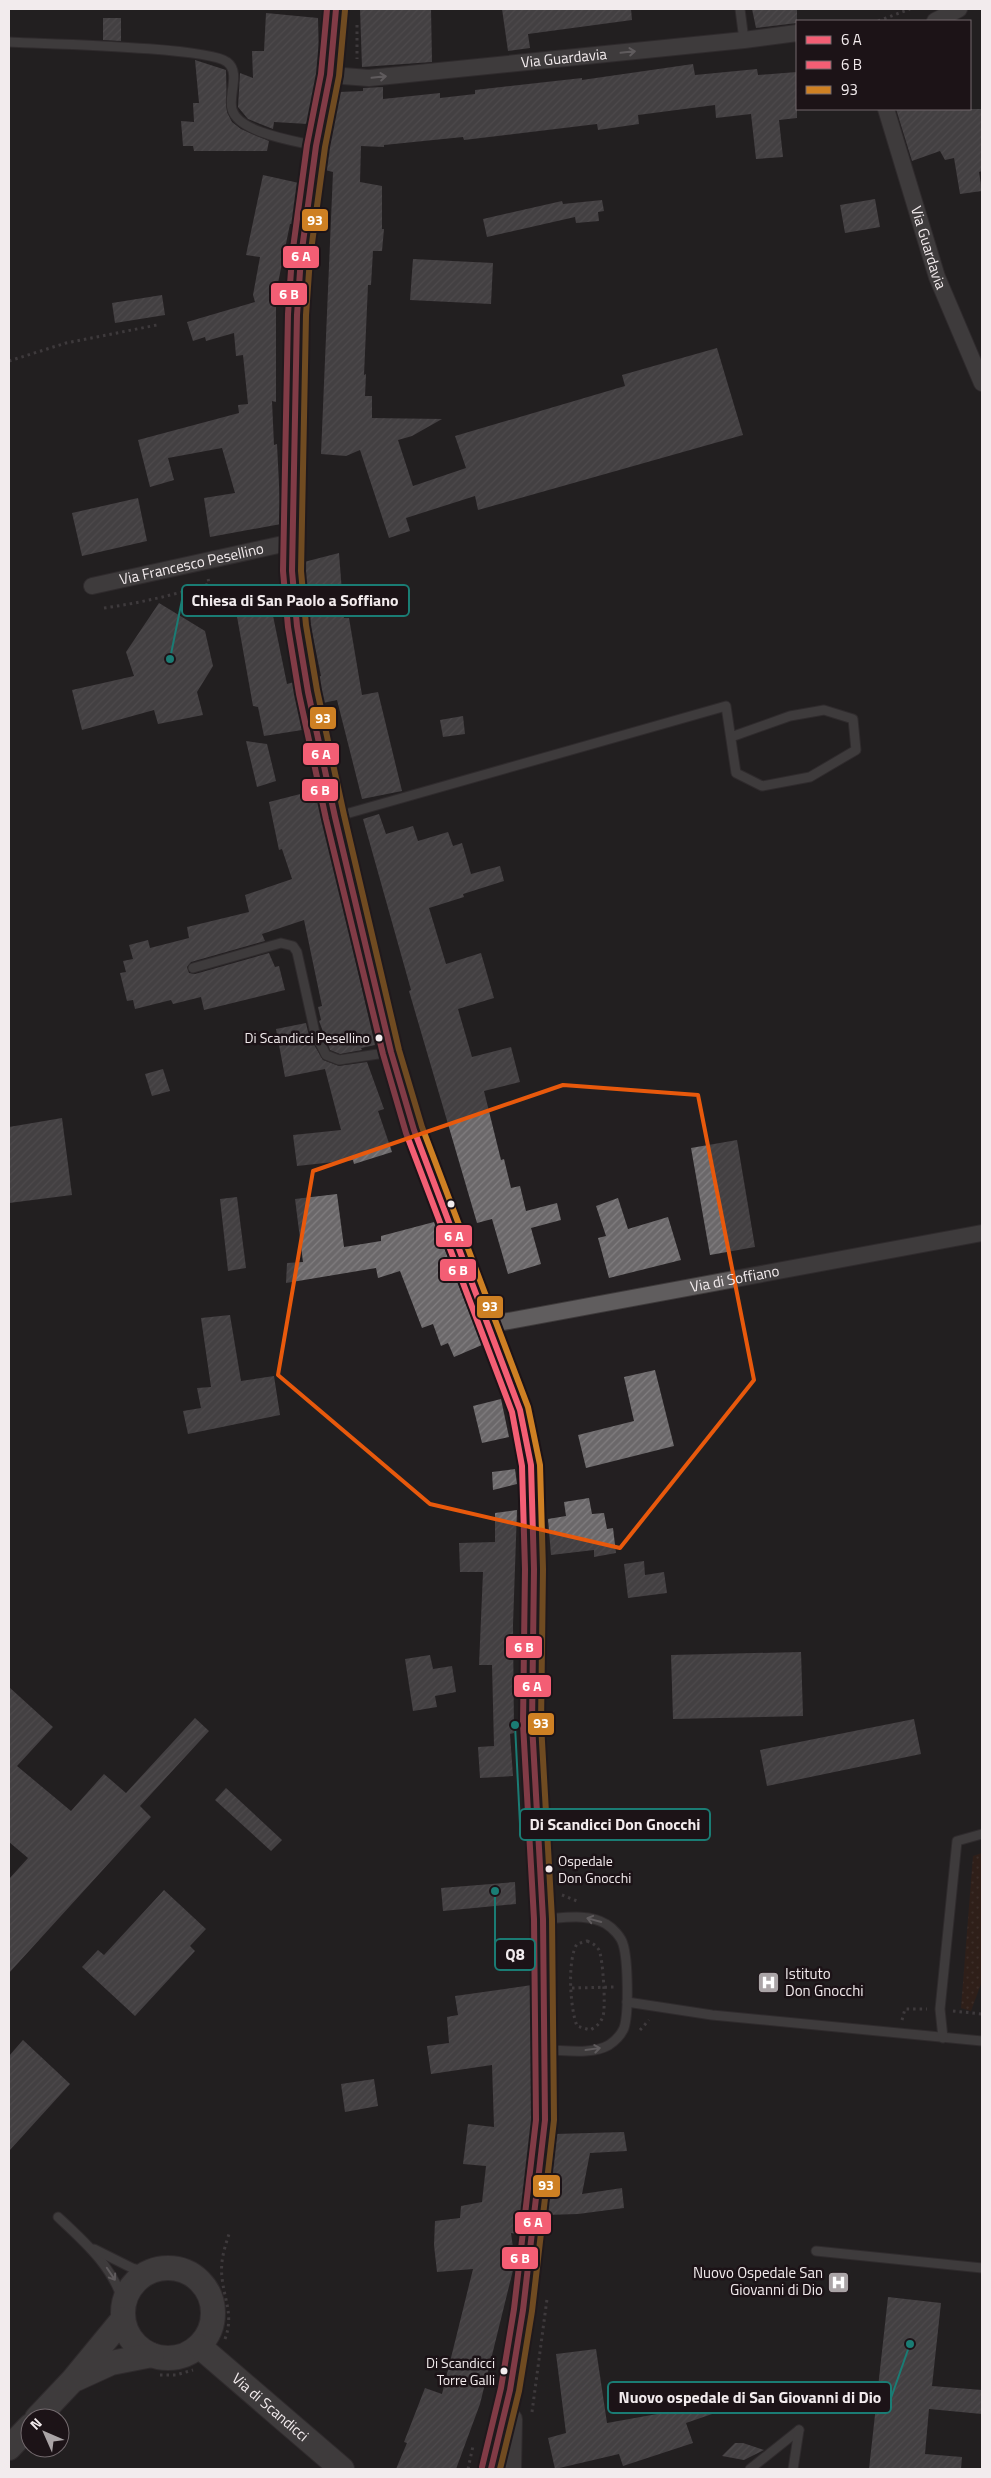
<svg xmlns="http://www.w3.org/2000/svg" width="991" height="2478" font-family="'Titillium Web',sans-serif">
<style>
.grass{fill:url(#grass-dots)}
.building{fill:url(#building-hatch)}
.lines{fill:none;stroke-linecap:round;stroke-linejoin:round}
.service-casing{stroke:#3e3a3b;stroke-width:11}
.minor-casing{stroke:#3e3a3b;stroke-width:18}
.tertiary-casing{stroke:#3e3a3b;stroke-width:22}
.secondary-casing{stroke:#3e3a3b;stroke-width:26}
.path{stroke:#5f5b5d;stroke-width:3;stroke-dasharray:2.5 4;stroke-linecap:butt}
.service{stroke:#605d5e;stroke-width:9}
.minor{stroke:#605d5e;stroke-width:16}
.tertiary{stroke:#605d5e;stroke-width:20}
.secondary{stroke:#605d5e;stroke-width:24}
.bus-1-casing{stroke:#1c1317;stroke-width:10}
.bus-2-casing{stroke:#1c1317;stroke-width:10}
.bus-3-casing{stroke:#1c1317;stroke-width:10}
.bus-1{stroke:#f35e74;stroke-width:6}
.bus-2{stroke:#f35e74;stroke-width:6}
.bus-3{stroke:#ce8023;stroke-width:6}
.oneway{stroke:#a9a4a6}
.marked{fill:none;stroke:#e8590c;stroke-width:4;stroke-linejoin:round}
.bus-dot{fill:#f2ebed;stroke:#1c1317;stroke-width:2}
.labels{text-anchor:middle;stroke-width:5;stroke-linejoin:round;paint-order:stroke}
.bus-label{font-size:14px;fill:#f2ebed;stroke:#1c1317;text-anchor:end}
.street-label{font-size:15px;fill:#f2ebed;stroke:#1c1317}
.poi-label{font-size:15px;fill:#f2ebed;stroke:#1c1317;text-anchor:start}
.leader{fill:none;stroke:#1a7c74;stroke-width:2}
.callout-dot{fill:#1a7c74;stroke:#1c1317;stroke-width:2}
.callout{fill:#1c1317;stroke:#1a7c74;stroke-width:2}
.callout-label{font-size:16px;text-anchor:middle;font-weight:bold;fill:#f2ebed}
.line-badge{stroke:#1c1317;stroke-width:2}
.badge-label{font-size:14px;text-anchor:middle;font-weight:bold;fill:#fff}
</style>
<defs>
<pattern id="grass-dots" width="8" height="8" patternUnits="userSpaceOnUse" patternTransform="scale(1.25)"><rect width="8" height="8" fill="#3f2011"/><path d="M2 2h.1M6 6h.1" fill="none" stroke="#5b4134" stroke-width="1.8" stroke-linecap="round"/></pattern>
<pattern id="building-hatch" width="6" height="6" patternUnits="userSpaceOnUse" patternTransform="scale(1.25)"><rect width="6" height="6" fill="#6b686a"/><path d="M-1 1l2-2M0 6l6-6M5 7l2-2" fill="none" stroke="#817e80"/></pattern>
</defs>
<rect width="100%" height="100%" fill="#231f21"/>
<polygon class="grass" points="982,1853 982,1981 971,2011 961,2008 973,1856"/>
<g class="building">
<polygon points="360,9 431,9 432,62 362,67"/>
<polygon points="502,9 631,9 632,20 528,34 530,48 508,51"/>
<polygon points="752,9 797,9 797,23 756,28"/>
<polygon points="266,13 318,18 319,61 308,124 274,122 273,129 248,119 238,107 240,73 253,78 252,51 264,51"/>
<polygon points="103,18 121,18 121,41 103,40"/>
<polygon points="195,60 226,70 227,112 232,122 241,129 269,141 267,151 194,151 193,146 183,146 181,121 194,122 193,103 199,103"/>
<polygon points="693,64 695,75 757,69 758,75 797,72 797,118 779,120 783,157 756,159 751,114 716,118 715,105 638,115 639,124 598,130 597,124 464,140 463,137 384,145 384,147 361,146 360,182 382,186 382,229 384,229 382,251 373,251 371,285 368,285 364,375 366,374 365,396 372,396 372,418 442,419 412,436 398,440 413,486 466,468 455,436 625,386 622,375 717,348 743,435 478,510 475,496 406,518 410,531 389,538 360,450 346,456 321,454 333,172 325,170 339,92 363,91 363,88 383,87 383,99 440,93 440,98 475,94 475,90 582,78 582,80"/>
<polygon points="896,109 982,109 982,171 979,172 982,191 960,194 954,158 945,160 940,151 912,161"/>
<polygon points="263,175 299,183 295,213 293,224 290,224 276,293 276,402 272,401 274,445 277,444 281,524 210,537 204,498 235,493 222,448 168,458 174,480 150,487 138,440 239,413 238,405 248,404 243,355 236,356 234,333 206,341 205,337 193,341 187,322 255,302 253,295 260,257 246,255"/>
<polygon points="875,199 880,227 845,233 840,205"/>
<polygon points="602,200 604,211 598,212 599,221 576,223 575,217 487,237 483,219 562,201 563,204"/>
<polygon points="413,259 493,263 491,304 410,300"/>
<polygon points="162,295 165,315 115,323 112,303"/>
<polygon points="138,498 147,541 82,556 72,513"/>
<polygon points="339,553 344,618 349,618 362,695 378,692 402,791 362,799 337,700 323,703 317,677 321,676 307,608 304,562"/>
<polygon points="159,603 205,631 213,666 197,692 203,715 158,724 154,710 82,730 72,690 134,676 126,652"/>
<polygon points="271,606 287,684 294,682 302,730 264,736 258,707 253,706 236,611"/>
<polygon points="463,716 465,734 443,737 440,720"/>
<polygon points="246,741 267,744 276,781 257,787"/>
<polygon points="316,790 375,1045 361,1048 362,1050 340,1054 330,1050 319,1021 321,1020 318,1007 322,1006 304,920 262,934 265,941 191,962 187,967 189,973 195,974 269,953 275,967 279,966 285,990 204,1010 201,997 173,1004 171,1000 135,1009 133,1000 127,1001 120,973 126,972 123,961 133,959 129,945 148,940 150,948 189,938 187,927 249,912 245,895 292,879 282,849 279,850 269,802"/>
<polygon points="379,814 386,834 413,826 418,841 448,832 453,846 462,843 471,874 500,866 504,881 463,894 464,897 429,908 446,964 481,953 494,998 458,1009 472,1057 511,1047 520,1082 484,1091 501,1160 504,1159 511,1188 520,1186 526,1211 557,1203 561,1220 531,1228 541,1264 508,1274 492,1219 477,1223 409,991 411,990 363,819"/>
<polygon points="306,1023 309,1036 323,1060 339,1066 367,1062 384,1109 378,1111 392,1152 354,1164 353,1160 297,1166 293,1135 341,1130 325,1069 285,1077 276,1029"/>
<polygon points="163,1069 170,1091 152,1096 145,1074"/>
<polygon points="62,1118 72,1195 9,1203 9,1127"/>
<polygon points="737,1140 755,1247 710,1255 691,1148"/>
<polygon points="337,1194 344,1247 381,1241 381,1236 434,1222 482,1345 454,1357 448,1343 441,1346 433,1324 422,1328 400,1271 378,1278 376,1268 286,1283 287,1263 303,1262 295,1199"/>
<polygon points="237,1197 246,1268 228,1271 220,1199"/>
<polygon points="618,1198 628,1229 668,1217 681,1260 609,1278 598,1238 606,1236 596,1206"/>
<polygon points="230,1315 241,1381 274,1376 280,1415 188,1434 183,1411 201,1408 197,1388 211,1387 201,1318"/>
<polygon points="655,1370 674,1446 586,1468 578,1435 634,1421 624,1377"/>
<polygon points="501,1399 509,1437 482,1443 473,1406"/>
<polygon points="515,1469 517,1484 493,1490 492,1472"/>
<polygon points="589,1498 592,1514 604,1513 607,1529 613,1528 616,1553 594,1557 594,1550 551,1555 548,1519 566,1516 564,1502"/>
<polygon points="517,1510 513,1625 514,1733 510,1734 513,1776 480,1778 478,1747 494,1746 492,1665 479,1665 483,1572 460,1572 459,1543 495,1542 495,1513"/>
<polygon points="644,1561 645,1575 664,1572 667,1593 628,1598 624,1564"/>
<polygon points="801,1652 803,1716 673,1719 671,1655"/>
<polygon points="430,1655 433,1669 452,1666 456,1692 435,1696 437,1707 413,1711 405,1659"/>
<polygon points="9,1687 53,1727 17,1766 71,1811 104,1774 126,1793 195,1718 209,1731 140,1806 151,1817 9,1973 9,1879 28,1858 9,1842"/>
<polygon points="914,1719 921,1754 767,1786 760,1750"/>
<polygon points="226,1788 282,1840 271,1851 215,1800"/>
<polygon points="515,1882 516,1904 443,1911 441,1888"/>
<polygon points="164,1890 206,1929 190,1946 195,1951 135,2016 82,1967 98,1950 104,1955"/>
<polygon points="532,1985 533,2105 522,2215 520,2215 517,2234 511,2233 515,2262 480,2404 456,2469 396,2469 407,2443 404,2442 425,2388 442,2394 473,2269 437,2272 434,2245 435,2221 460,2218 461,2206 482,2202 486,2166 463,2164 468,2124 494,2127 492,2065 431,2074 427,2046 449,2043 447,2017 458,2015 455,1996"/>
<polygon points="23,2040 70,2084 9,2151 9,2056"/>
<polygon points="374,2079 378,2106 345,2112 341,2084"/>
<polygon points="624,2132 627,2151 590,2153 582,2194 622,2188 624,2208 578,2214 546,2215 555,2134"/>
<polygon points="888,2297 941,2303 932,2386 982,2390 982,2414 929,2409 925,2454 962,2457 961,2469 869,2469"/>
<polygon points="596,2349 607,2423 713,2404 715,2413 686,2423 693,2443 623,2466 619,2454 555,2469 548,2438 566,2433 556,2354"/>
<polygon points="735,2443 743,2443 764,2450 744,2460 722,2456"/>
</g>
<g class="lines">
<defs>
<g id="service">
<polyline points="740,9 744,40"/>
<path d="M 9,42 C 44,44 207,47 227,62 C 241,72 228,95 232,109 C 238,133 296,141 316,146"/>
<polyline points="335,817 726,706 736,773 762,786 810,777 856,750 853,719 824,710 790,716 731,737"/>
<polyline points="193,968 281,943 293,946 297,952 315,1033 326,1055 339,1060 391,1052"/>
<path d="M 543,1919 C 562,1918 589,1913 606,1924 C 613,1928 621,1937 623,1944 C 628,1960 629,2013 624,2028 C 621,2035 615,2041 609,2045 C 592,2055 564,2050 545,2050"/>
<polyline points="627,2002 712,2015 982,2041"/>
<polyline points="943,2038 940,2009 957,1841 982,1834"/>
<path d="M 58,2217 C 86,2243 113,2267 124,2304"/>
<polyline points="94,2249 132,2268 148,2272"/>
<polyline points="816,2251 982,2268"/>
<polyline points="750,2469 799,2430"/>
<polyline points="793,2469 799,2430"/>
</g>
<g id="minor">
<polyline points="935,21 959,9"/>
<path id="s1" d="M 330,75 L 369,78 L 744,40 L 797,33"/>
<path id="s2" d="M 886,109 L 937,277 L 982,383"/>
<path id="s3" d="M 92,586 L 292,542"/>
<path id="s4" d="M 487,1325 L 982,1233"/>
</g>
<g id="tertiary">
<polyline points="336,9 330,75 316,146 301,257 297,315 292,571 297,626 308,692 335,817 391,1052 414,1130 520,1410 531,1465 534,1569 532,1724 543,1919 545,2120 523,2310 510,2390 491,2469"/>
<polyline points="511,2469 512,2419"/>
</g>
<g id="secondary">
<circle cx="168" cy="2313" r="45"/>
<path id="s5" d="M 199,2346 L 342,2469"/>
<polyline points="76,2379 111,2363 152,2355"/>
<polyline points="37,2418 72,2381 123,2319"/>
<polyline points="9,2448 30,2426"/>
</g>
</defs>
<use href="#service" class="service-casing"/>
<use href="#minor" class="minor-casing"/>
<use href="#tertiary" class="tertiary-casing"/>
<use href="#secondary" class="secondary-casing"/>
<g class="path">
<polyline points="878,21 910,9"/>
<polyline points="357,25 357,59"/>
<polyline points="9,361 66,343 157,325"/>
<path d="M 104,608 C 140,603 174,595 209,584 L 208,578"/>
<polyline points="562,1895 577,1901"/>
<path d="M 587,1941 C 592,1943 596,1945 599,1950 C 603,1959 606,2006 603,2016 C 601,2023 596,2027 590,2030 L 577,2026 C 570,2008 567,1960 577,1944 Z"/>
<polyline points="572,1988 614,1987"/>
<polyline points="953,2011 982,2014"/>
<polyline points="902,2020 905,2009 927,2009"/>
<polyline points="640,2030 649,2020"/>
<path d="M 225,2339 C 234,2315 224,2300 222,2277 C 220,2261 225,2246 230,2231"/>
<polyline points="160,2375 176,2375 193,2370"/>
<polyline points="532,2412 547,2299"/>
<polyline points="468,2469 473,2446"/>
</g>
<use href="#service" class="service"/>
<use href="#minor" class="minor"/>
<use href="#tertiary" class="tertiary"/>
<use href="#secondary" class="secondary"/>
<defs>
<polyline id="bus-1" points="336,9 330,75 316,146 301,257 297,315 292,571 297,626 308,692 335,817 391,1052 414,1130 520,1410 531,1465 534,1569 532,1724 543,1919 545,2120 523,2310 510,2390 491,2469"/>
<polyline id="bus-2" points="327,9 321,74 307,145 292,256 288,314 283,571 288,627 299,694 326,819 383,1054 406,1133 512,1412 522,1466 525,1569 523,1724 534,1919 536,2120 514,2309 501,2388 482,2467"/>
<polyline id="bus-3" points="345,10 339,76 325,147 310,258 306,315 301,571 306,625 317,690 344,815 399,1050 422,1127 528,1407 540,1465 543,1569 541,1724 552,1919 554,2120 532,2311 519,2391 500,2469"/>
</defs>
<use href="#bus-1" class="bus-1-casing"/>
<use href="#bus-2" class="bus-2-casing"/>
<use href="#bus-3" class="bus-3-casing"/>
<use href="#bus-1" class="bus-1"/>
<use href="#bus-2" class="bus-2"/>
<use href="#bus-3" class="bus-3"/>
</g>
<defs><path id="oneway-shaft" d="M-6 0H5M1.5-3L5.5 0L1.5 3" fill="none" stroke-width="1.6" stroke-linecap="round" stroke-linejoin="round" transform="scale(1.25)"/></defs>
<g class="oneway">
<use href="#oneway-shaft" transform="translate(628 52) rotate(-6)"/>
<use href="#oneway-shaft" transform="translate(379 77) rotate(-6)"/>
<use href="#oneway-shaft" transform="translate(594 1920) rotate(-165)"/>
<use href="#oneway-shaft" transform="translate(593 2049) rotate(-8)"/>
<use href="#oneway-shaft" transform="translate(111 2274) rotate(56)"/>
</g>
<path d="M0 0H991V2478H0ZM 563,1085 L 698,1095 L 754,1380 L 620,1548 L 430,1504 L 278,1375 L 313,1171 Z" fill="#231f21" fill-opacity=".55" fill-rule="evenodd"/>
<path class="marked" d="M 563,1085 L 698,1095 L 754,1380 L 620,1548 L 430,1504 L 278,1375 L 313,1171 Z"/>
<defs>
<symbol id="hospital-square" viewBox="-11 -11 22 22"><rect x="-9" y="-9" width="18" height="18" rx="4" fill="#aaa4a6" stroke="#1c1317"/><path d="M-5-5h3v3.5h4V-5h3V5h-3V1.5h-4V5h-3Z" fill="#fff"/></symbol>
</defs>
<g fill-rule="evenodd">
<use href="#hospital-square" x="756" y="1970" width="25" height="25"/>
<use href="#hospital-square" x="826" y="2270" width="25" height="25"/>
</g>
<g class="bus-dot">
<circle cx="379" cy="1038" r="4.5"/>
<circle cx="451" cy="1204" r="4.5"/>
<circle cx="549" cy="1869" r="4.5"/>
<circle cx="504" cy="2371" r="4.5"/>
</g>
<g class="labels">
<g class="bus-label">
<text x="370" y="1043">Di Scandicci Pesellino</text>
<text x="558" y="1866" text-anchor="start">Ospedale<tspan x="558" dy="17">Don Gnocchi</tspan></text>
<text x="495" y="2368">Di Scandicci<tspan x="495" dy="17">Torre Galli</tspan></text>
</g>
<g class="street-label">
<text dy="5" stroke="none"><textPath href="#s1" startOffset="235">Via Guardavia</textPath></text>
<text dy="5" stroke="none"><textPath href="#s2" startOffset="145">Via Guardavia</textPath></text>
<text dy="5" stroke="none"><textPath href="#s3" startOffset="102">Via Francesco Pesellino</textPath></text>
<text dy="5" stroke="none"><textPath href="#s4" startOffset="252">Via di Soffiano</textPath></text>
<text dy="5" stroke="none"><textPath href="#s5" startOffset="94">Via di Scandicci</textPath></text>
</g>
<g class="poi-label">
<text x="785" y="1979">Istituto<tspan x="785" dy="17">Don Gnocchi</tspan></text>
<text x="823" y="2278" text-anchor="end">Nuovo Ospedale San<tspan x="823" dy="17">Giovanni di Dio</tspan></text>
</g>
</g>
<path class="leader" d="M170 659L182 600M515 1725L520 1824M495 1891L495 1955M910 2344L891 2398"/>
<g class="callout-dot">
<circle cx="170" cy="659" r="5"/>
<circle cx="515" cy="1725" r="5"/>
<circle cx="495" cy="1891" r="5"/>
<circle cx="910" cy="2344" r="5"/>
</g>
<g class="callout">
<rect x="182" y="585" width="227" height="31" rx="5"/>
<rect x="520" y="1809" width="190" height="31" rx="5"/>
<rect x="495" y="1939" width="40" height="31" rx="5"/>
<rect x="608" y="2382" width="283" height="31" rx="5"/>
</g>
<g class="callout-label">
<text x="295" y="606">Chiesa di San Paolo a Soffiano</text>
<text x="615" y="1830">Di Scandicci Don Gnocchi</text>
<text x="515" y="1960">Q8</text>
<text x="750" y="2403">Nuovo ospedale di San Giovanni di Dio</text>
</g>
<g class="line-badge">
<rect x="301" y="208" width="28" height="24" rx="5" fill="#ce8023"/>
<rect x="282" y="245" width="38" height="24" rx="5" fill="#f35e74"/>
<rect x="270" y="282" width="38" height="24" rx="5" fill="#f35e74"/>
<rect x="309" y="706" width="28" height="24" rx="5" fill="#ce8023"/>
<rect x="302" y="742" width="38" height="24" rx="5" fill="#f35e74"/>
<rect x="301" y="778" width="38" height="24" rx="5" fill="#f35e74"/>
<rect x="435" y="1224" width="38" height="24" rx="5" fill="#f35e74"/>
<rect x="439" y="1258" width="38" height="24" rx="5" fill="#f35e74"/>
<rect x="476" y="1295" width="28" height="24" rx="5" fill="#ce8023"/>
<rect x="505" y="1635" width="38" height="24" rx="5" fill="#f35e74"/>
<rect x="513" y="1674" width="39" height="24" rx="5" fill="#f35e74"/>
<rect x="527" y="1712" width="28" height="24" rx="5" fill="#ce8023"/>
<rect x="532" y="2174" width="29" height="24" rx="5" fill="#ce8023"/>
<rect x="514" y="2211" width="38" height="24" rx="5" fill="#f35e74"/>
<rect x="501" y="2246" width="38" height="24" rx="5" fill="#f35e74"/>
</g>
<g class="badge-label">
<text x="315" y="225">93</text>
<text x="301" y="261">6 A</text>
<text x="289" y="299">6 B</text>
<text x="323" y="723">93</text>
<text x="321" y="759">6 A</text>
<text x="320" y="795">6 B</text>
<text x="454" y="1241">6 A</text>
<text x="458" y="1275">6 B</text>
<text x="490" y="1311">93</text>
<text x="524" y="1652">6 B</text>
<text x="532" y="1691">6 A</text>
<text x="541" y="1728">93</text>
<text x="546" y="2190">93</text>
<text x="533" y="2227">6 A</text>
<text x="520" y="2263">6 B</text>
</g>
<rect width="991" height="2478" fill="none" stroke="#f2ebed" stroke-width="20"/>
<rect x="796" y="20" width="175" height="90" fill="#1c1317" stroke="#72696d"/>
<rect x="806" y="36" width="25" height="8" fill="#f35e74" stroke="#72696d"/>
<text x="841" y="45" font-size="15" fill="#f2ebed">6 A</text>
<rect x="806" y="61" width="25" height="8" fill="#f35e74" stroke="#72696d"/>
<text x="841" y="70" font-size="15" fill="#f2ebed">6 B</text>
<rect x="806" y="86" width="25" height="8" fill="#ce8023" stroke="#72696d"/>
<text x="841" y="95" font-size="15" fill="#f2ebed">93</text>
<g transform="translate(45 2433) rotate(315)"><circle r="24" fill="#1c1317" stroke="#72696d"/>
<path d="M0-4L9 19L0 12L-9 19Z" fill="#aaa4a6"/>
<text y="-8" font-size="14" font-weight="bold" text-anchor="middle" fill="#f2ebed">N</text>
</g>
</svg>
